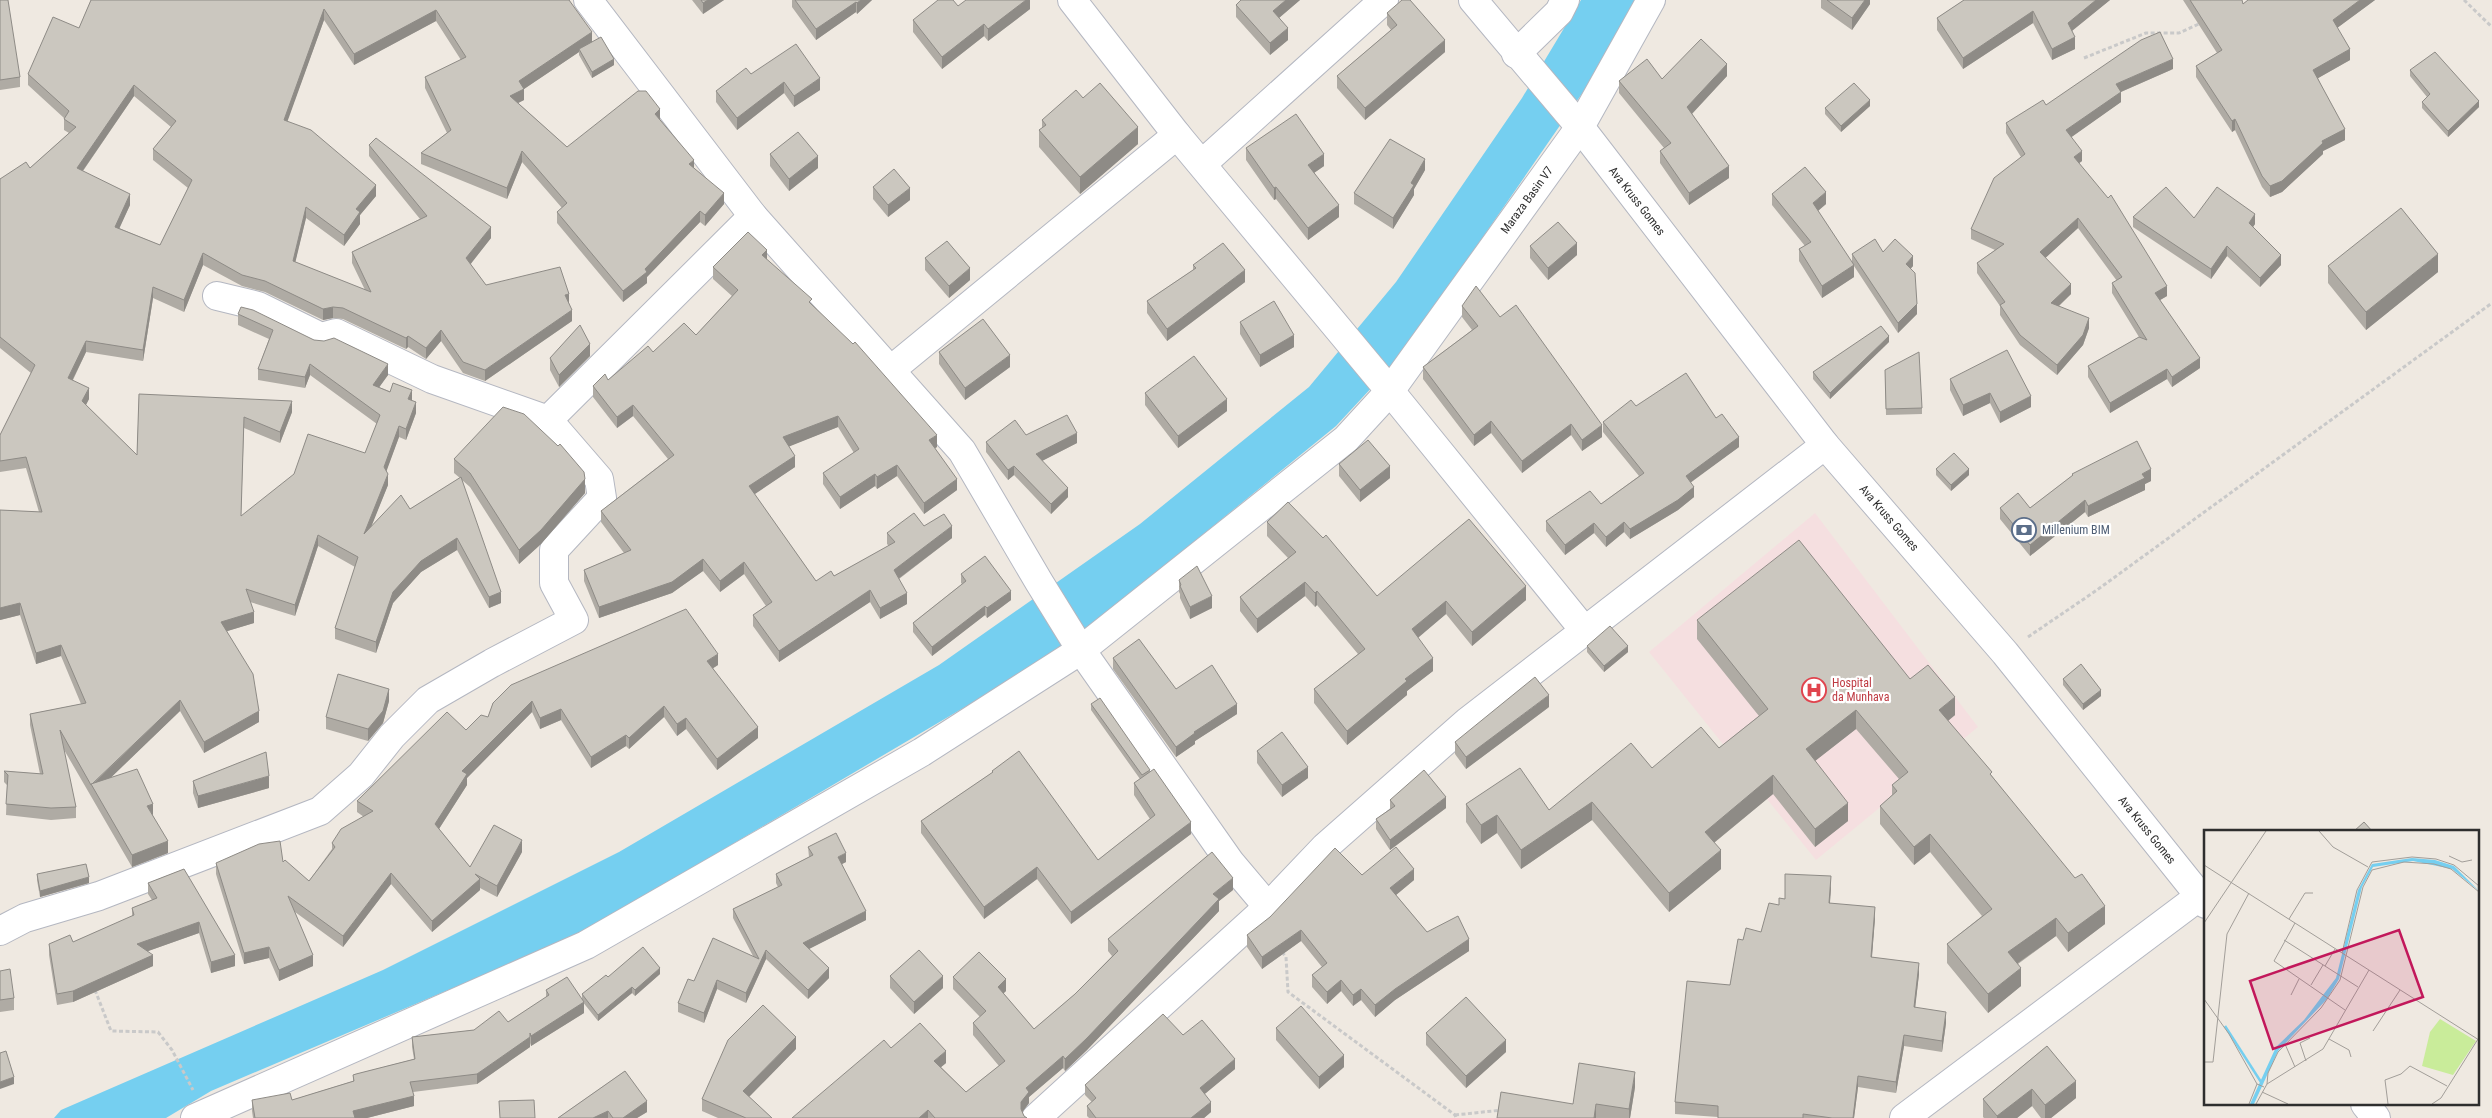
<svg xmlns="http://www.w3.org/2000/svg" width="2492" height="1118" font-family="'Roboto Condensed',sans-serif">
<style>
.medical{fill:#f5dfe0}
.water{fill:#75cff0}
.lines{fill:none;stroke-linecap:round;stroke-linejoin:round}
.minor-casing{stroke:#b4b7c1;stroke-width:30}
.path{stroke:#c9c9c9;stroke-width:3;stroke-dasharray:4 2.5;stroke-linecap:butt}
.minor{stroke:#fff;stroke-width:28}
.wall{fill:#afaba4;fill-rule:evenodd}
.shaded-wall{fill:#8e8b86}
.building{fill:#cbc7bf;stroke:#8e8b86;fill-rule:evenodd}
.labels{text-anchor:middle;stroke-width:4.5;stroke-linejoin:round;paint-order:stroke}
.street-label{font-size:12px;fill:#2e2e2e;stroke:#fff}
.service-label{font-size:12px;fill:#4e5e75;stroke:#fff;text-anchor:start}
.health-label{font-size:12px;fill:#be3a42;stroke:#fff;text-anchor:start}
.inset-river{fill:none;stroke:#75cff0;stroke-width:2.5}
.inset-road{fill:none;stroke:#a29e99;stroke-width:1}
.view{fill:#c2185b;fill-opacity:0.15;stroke:#c2185b;stroke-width:2.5}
.inset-edge{fill:none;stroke:#2e2e2e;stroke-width:2.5}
</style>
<rect width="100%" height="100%" fill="#efe9e1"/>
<polygon class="medical" points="1815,513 1978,727 1816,860 1649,652"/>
<polygon class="water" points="1581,0 1635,0 1590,82 1400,357 1336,426 1060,651 580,934 211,1091 166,1118 54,1118 61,1110 383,970 619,852 939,665 1140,524 1309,387 1396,282 1522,98"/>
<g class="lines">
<defs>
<g id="minor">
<polyline points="588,0 753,216 962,451 1039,582 1081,650 1230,862 1268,907"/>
<polyline points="1072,0 1177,135 1390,391 1584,630"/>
<polyline points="1473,0 1580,127 1825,445 2005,653 2206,904"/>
<polyline points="1516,54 1559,12 1565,0"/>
<polyline points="1202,164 1384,0"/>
<polyline points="892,369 1177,135"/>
<polyline points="548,420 753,216"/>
<polyline points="0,931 25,918 99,896 320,811 361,775 392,736 428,700 492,663 574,620 554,583 554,550 602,498 599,479 548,420 432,379 336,333 321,337 258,306 217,296"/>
<polyline points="2365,1104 2376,1118"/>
<polyline points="195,1118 586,945 922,752 1081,650 1346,439 1390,391 1580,127 1651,0"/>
<polyline points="1036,1118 1268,907 1325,847 1468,721 1825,445"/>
<polyline points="1904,1118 2200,896"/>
</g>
</defs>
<use href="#minor" class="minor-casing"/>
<g class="path">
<polyline points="2464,0 2492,27"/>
<polyline points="2084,58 2146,33 2179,33 2201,23"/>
<polyline points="2028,637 2097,590 2492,303"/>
<polyline points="1282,952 1286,957 1288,992 1455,1115 1456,1118"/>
<polyline points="95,990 111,1031 158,1032 172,1050 193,1090"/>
<polyline points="1455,1115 1502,1110"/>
</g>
<use href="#minor" class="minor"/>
</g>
<g class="wall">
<polygon points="0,0 20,77 20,87 0,90"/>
<path d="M 91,0 L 569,0 L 592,42 L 614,65 L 592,78 L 579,55 L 579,52 L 524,89 L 524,100 L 518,103 L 567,147 L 660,121 L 694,168 L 724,204 L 705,226 L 700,222 L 647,277 L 647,283 L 623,302 L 557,223 L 557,212 L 562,208 L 522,162 L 507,199 L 421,164 L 421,153 L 447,133 L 425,88 L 425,77 L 461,60 L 436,21 L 354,65 L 324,20 L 287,121 L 376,196 L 360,215 L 360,224 L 344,246 L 306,218 L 295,262 L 365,290 L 352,263 L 352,252 L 420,219 L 369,156 L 369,145 L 491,238 L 470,264 L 486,285 L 569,303 L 572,321 L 485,381 L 463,373 L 441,341 L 426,359 L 408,347 L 406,349 L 343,319 L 333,318 L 323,320 L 265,292 L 242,286 L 203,265 L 184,312 L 153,298 L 143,361 L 86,352 L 73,380 L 89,399 L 86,405 L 137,455 L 139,394 L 292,412 L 280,443 L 244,428 L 241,516 L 365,453 L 377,424 L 310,375 L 305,388 L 258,380 L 258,369 L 269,339 L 238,325 L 238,314 L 314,340 L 388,375 L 379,387 L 412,400 L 416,413 L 406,440 L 399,437 L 386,471 L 388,485 L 371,526 L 410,509 L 460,478 L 454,473 L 454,459 L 585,493 L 541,544 L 519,564 L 470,487 L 462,480 L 501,603 L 489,608 L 457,550 L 421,572 L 393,603 L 376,653 L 335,639 L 335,628 L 355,567 L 318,546 L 295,616 L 250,602 L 254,623 L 227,631 L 259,722 L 204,753 L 180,711 L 110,778 L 153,816 L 168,853 L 132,867 L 63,748 L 76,807 L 76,818 L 51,820 L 6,815 L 7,785 L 4,782 L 4,771 L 40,774 L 30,725 L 30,714 L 81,704 L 61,656 L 36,664 L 20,615 L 0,620 L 0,510 L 39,512 L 26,468 L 0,472 L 0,435 L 31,373 L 0,348 L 0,179 L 30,168 L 69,133 L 64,130 L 64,118 L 28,85 L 28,74 L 79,28 ZM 134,96 L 171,127 L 153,149 L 153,160 L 188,188 L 160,245 L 119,228 L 130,205 L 83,171 Z"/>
<polygon points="692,0 724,0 703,14"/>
<polygon points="792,0 872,0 857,14 856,12 816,40 792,7"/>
<polygon points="1030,0 1030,9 988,41 984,36 942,69 913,32 913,20 958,6"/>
<polygon points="1300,0 1279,18 1288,40 1270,55 1236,17 1236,5"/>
<polygon points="1821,0 1870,0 1870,4 1852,30 1821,8"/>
<polygon points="1964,0 2110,0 2072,31 2075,49 2052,60 2033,23 1963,69 1937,30 1937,18"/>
<polygon points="2183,0 2242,0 2243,4 2248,0 2375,0 2337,28 2350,60 2318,78 2345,140 2323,151 2323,154 2282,192 2270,197 2262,187 2235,130 2232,132 2196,77 2196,66 2217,53"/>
<polygon points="1387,13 1445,52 1365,120 1337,88 1337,76 1391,30 1387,25"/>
<polygon points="2173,69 2121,92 2121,102 2071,137 2082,161 2079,163 2167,296 2160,300 2200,368 2172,387 2167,379 2110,413 2088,377 2088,366 2139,337 2112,293 2112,283 2117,281 2078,228 2045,258 2071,294 2059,306 2089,328 2083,345 2057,375 2020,345 2000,315 2000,306 1977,273 1977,263 1995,250 1971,239 1971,229 2021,157 2006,133 2006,123 2046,105"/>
<polygon points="2410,70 2479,107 2448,137 2422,108 2422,102 2427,97 2410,76"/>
<polygon points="751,74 820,90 794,107 784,93 737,130 716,102 716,91"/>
<polygon points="1727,76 1692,114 1729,178 1689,205 1660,163 1660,151 1664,148 1619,93 1619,81"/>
<polygon points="1083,98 1138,144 1080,194 1039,147 1039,130 1042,128 1042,120"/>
<polygon points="1870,106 1841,132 1825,114 1825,108"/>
<polygon points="1246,148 1324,166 1314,173 1339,217 1308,240 1276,199 1274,200 1246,160"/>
<polygon points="770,154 818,168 789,191 770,166"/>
<polygon points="1425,170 1414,189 1414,195 1393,229 1354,204 1354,193"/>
<polygon points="873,187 910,200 888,217 873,199"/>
<polygon points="1772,194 1826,204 1818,211 1852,263 1852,254 1883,252 1913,266 1911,268 1917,314 1898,333 1854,266 1854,277 1822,298 1799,261 1799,249 1805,246 1772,205"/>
<polygon points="2133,217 2194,218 2255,224 2253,227 2281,265 2260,287 2227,256 2211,279 2133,227"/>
<polygon points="1530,246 1577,255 1548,280 1530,258"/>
<polygon points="925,258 970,280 949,298 925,270"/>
<polygon points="767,260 812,305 937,447 935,448 957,490 924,514 897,476 877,489 875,486 840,509 823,484 823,473 854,453 838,427 789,446 795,467 754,494 816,581 834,576 889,546 887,544 887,533 924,526 952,538 899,579 907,604 880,619 870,602 779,662 753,626 753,615 766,606 744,574 720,592 703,571 672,593 599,618 584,581 584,570 624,553 601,522 601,511 668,459 633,416 617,428 593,397 593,386 608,380 696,335 732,296 713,279 713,267"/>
<polygon points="1193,265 1245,282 1167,341 1147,313 1147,301 1193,270"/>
<polygon points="2328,266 2438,272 2366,330 2328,283"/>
<polygon points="1462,306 1500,317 1602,437 1582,451 1571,435 1522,473 1491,433 1474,446 1423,379 1423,367 1472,330 1462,317"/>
<polygon points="1240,322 1294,347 1260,367 1240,334"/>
<polygon points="1889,342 1830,399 1813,379 1813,372"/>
<polygon points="939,352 1010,367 965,400 939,364"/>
<polygon points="590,356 559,387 550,370 550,358"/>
<polygon points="1885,370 1922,408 1922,414 1886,415"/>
<polygon points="1950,379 2031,407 2000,423 1990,403 1963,416 1950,390"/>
<polygon points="1145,393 1227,411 1178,448 1145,405"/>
<polygon points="1636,406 1716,418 1739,447 1690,482 1694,497 1678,510 1630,539 1624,532 1606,547 1594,533 1565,555 1546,531 1546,521 1601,504 1639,476 1603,432 1603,422"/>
<polygon points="1026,435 1077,443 1042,461 1068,497 1051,514 1014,475 1008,480 986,452 986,442"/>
<polygon points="1339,464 1390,478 1360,502 1339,476"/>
<polygon points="1936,469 1969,475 1951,491 1936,475"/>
<polygon points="2072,474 2151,481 2145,484 2145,490 2088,517 2085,512 2030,556 2000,519 2000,508 2030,508 2072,476"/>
<polygon points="1267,522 1377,596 1526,600 1472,646 1446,614 1418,637 1433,671 1407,691 1407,695 1347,745 1314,703 1314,689 1358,654 1317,605 1315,607 1305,596 1257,633 1240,611 1240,597 1288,558 1267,536"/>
<polygon points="961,574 1011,600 987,618 985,615 932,656 913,632 913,623 962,584 961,583"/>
<polygon points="1179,580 1212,608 1190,619 1180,598 1180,594 1179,592"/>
<polygon points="1697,620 1910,679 1955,715 1948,721 1992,776 2105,924 2068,952 2056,936 2018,964 2021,986 1988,1013 1947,963 1947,944 1982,916 1930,852 1914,865 1880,824 1880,806 1892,795 1892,785 1899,779 1856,729 1815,761 1848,821 1815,847 1773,794 1714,843 1721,869 1669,912 1592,820 1521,869 1497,833 1481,844 1466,822 1466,804 1549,810 1652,768 1719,748 1759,716 1697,639"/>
<polygon points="1587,646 1628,652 1604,672 1587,652"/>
<polygon points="1113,658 1176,689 1237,714 1195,741 1195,744 1176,757 1113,669"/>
<polygon points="718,665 713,668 758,738 717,770 686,729 677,736 664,717 629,749 626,746 591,768 561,720 540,729 532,712 467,778 467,785 439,829 470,867 522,852 497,897 480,888 480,890 432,932 391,884 343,947 295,912 313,966 279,981 269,958 244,964 216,874 216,863 283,862 309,881 332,849 332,843 364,817 357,812 357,801 466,730 488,717 493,703"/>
<polygon points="2063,679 2101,696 2083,710 2063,685"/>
<polygon points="389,701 383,723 368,741 326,729 326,717"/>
<polygon points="1091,704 1150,771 1191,834 1071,924 1037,879 984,919 921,833 921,821 992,773 992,771 1098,860 1150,819 1134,795 1134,783 1140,779 1091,710"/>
<polygon points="1549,707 1466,769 1455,754 1455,742"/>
<polygon points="1257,751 1308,778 1282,797 1257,763"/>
<polygon points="193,781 269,788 198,808 193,793"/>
<polygon points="1390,800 1446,808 1390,850 1376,829 1376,819 1390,809"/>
<polygon points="808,847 846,862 842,864 866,920 809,949 829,978 808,999 766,959 746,1003 717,989 704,1023 678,1012 678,1003 694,981 753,956 733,918 733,909 778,887 776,883 776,874 809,857"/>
<polygon points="184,869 235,966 211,973 199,933 148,951 153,966 73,1002 57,1005 49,955 49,944 73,942 132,917 132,908 152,900 148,894 148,883"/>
<polygon points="37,874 89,883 40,897 37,880"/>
<polygon points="1362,875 1414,880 1396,895 1427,932 1469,951 1395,1000 1375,1017 1361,1000 1353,1006 1341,991 1327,1004 1312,987 1312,975 1322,967 1301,941 1262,969 1247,947 1247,935"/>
<polygon points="1831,887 1830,903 1875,918 1872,957 1919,974 1915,1007 1946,1023 1942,1052 1904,1046 1896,1093 1858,1087 1854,1118 1718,1118 1718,1117 1675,1114 1675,1102 1730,985 1743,940 1761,932 1779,905 1785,899"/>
<polygon points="1233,890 1219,901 1219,911 1087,1050 1065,1071 1063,1068 1029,1097 1029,1103 1022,1112 1024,1116 1027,1118 792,1118 891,1048 946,1063 941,1067 966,1092 999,1066 973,1035 973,1023 980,1017 953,989 953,977 1006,991 1003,993 1034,1029 1075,994 1112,956 1108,951 1108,939"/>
<polygon points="0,971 14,998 14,1010 0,1012"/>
<polygon points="660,974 635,996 632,993 598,1021 582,1001 584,1013 531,1046 530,1043 530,1047 477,1084 413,1092 414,1106 367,1118 253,1118 252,1111 252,1100 292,1100 353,1081 353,1075 414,1059 412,1047 412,1037 474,1030 508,1022 546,998 546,990 582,1000 582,994 608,977"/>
<polygon points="890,976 943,988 914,1014 890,988"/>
<polygon points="1276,1028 1344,1067 1319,1089 1276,1040"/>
<polygon points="1426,1033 1506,1052 1466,1088 1426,1045"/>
<polygon points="1183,1035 1235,1069 1204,1094 1211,1112 1204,1118 1089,1118 1087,1116 1087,1106 1092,1102 1085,1095 1085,1085"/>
<polygon points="2047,1046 2076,1098 2051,1118 2041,1118 2032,1106 2017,1118 1984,1118 1983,1117 1983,1099"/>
<polygon points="796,1049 749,1097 772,1118 718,1118 702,1111 702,1099"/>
<polygon points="625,1071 647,1112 637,1118 558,1118"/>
<polygon points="1635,1087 1630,1118 1497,1118 1573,1104"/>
</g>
<g class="shaded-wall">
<polygon points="708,0 724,0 703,14 703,3"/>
<polygon points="861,0 872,0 857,14 857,3"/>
<polygon points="1026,0 1030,0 1030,9 988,41 988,29"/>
<polygon points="1286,0 1300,0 1273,23 1273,11"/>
<polygon points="1865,0 1870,0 1870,4 1852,30 1852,18"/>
<polygon points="2096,0 2110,0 2068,34 2068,23"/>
<polygon points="2360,0 2375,0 2333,31 2333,20"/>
<polygon points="856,2 856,12 816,40 816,29"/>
<polygon points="324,9 324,20 284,131 284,120"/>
<polygon points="436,10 436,21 354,65 354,54"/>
<polygon points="2033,11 2033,23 1963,69 1963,58"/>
<polygon points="984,24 984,36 942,69 942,57"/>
<polygon points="1288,28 1288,40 1270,55 1270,43"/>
<polygon points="592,32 592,43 579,49 579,52 524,89 524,100 510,107 510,96 519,81"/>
<polygon points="2075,37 2075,49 2052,60 2052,49"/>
<polygon points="1445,40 1445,52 1365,120 1365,108"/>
<polygon points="2350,49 2350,60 2313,81 2313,70"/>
<polygon points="614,59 614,65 592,78 592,72"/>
<polygon points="2173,59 2173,69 2116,94 2116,84"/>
<polygon points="1727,64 1727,76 1687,119 1687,107"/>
<polygon points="820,78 820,90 794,107 794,96"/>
<polygon points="784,82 784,93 737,130 737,118"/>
<polygon points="134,85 134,96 77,179 77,168"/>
<polygon points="2121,92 2121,102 2066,141 2066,130"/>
<polygon points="1870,100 1870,106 1841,132 1841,126"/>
<polygon points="2479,101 2479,107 2448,137 2448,131"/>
<polygon points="660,109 660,121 655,114"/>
<polygon points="2235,119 2235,130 2232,132 2232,121"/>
<polygon points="1138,127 1138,144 1080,194 1080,177"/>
<polygon points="2345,129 2345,140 2323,151 2323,154 2282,192 2270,197 2270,186 2322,141"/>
<polygon points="522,151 522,162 507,199 507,188"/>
<polygon points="2082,151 2082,161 2074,167 2074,157"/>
<polygon points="1324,154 1324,166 1308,177 1308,165"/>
<polygon points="818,156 818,168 789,191 789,179"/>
<polygon points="1425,159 1425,170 1414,189 1414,195 1393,229 1393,218 1411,183"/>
<polygon points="694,160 694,171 689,164"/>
<polygon points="1729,166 1729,178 1689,205 1689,193"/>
<polygon points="376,185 376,196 360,215 360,224 344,246 344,235 356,209"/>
<polygon points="1276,187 1276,199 1274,200 1274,188"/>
<polygon points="910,188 910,200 888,217 888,205"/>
<polygon points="1826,192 1826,204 1813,215 1813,203"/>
<polygon points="724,193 724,204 705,226 705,215"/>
<polygon points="130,194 130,205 115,238 115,227"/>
<polygon points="1339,205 1339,217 1308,240 1308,228"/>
<polygon points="306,207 306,218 293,272 293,261"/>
<polygon points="700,211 700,222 647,277 647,283 623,302 623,291"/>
<polygon points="2255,214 2255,224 2249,233 2249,223"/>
<polygon points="2078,218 2078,228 2040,263 2040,252"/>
<polygon points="491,227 491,238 466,270 466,258"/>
<polygon points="1577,243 1577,255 1548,280 1548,268"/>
<polygon points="2227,246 2227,256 2211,279 2211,269"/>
<polygon points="767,250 767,261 762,255"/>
<polygon points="203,253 203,265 184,312 184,300"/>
<polygon points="2438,254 2438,272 2366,330 2366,312"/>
<polygon points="2281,255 2281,265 2260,287 2260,278"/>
<polygon points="1913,256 1913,266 1906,274 1906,264"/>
<polygon points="1854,265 1854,277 1822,298 1822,286"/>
<polygon points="970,268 970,280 949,298 949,286"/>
<polygon points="1245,270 1245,282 1167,341 1167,329"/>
<polygon points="2071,284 2071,294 2051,313 2051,303"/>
<polygon points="2167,286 2167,296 2155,303 2155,293"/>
<polygon points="153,287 153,298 143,361 143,350"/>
<polygon points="569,294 569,305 565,295"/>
<polygon points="1917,304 1917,314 1898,333 1898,323"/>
<polygon points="333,307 333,318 323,320 323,309"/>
<polygon points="572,310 572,321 485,381 485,370"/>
<polygon points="2089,318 2089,328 2083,345 2057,375 2057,365"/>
<polygon points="441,330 441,341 426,359 426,348"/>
<polygon points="1294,335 1294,347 1260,367 1260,355"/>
<polygon points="408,336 408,347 406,349 406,338"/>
<polygon points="1889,336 1889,342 1830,399 1830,393"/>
<polygon points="86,341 86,352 68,389 68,378"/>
<polygon points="590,344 590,356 559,387 559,375"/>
<polygon points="1010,355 1010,367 965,400 965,388"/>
<polygon points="2200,358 2200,368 2172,387 2172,377"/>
<polygon points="310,364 310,375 305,388 305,377"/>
<polygon points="388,364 388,375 373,396 373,385"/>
<polygon points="2167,369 2167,379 2110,413 2110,403"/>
<polygon points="89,388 89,399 82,412 82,401"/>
<polygon points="412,390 412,401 408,399"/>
<polygon points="1990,393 1990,403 1963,416 1963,405"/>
<polygon points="2031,396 2031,407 2000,423 2000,412"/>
<polygon points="1227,399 1227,411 1178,448 1178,436"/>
<polygon points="292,401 292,412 280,443 280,432"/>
<polygon points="416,402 416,413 406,440 406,429"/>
<polygon points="633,405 633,416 617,428 617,417"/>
<polygon points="838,416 838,427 783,449 783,437"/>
<polygon points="1491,421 1491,433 1474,446 1474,435"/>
<polygon points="1571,424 1571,435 1522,473 1522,461"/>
<polygon points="1602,425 1602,437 1582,451 1582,440"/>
<polygon points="399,426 399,437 384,478 384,467"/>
<polygon points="1077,433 1077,443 1036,464 1036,454"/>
<polygon points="937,435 937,447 929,452 929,440"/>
<polygon points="1739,437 1739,447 1686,486 1686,476"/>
<polygon points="795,456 795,467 749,498 749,486"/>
<polygon points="897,465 897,476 877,489 877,477"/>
<polygon points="1014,466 1014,475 1008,480 1008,470"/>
<polygon points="1390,466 1390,478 1360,502 1360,490"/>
<polygon points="1969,469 1969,475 1951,491 1951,485"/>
<polygon points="2151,469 2151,481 2145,484 2145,490 2088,517 2088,506 2142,474"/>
<polygon points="388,474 388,485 364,545 364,534"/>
<polygon points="875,474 875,486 840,509 840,497"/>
<polygon points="585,479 585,493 541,544 519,564 519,550"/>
<polygon points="957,479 957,490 924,514 924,503"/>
<polygon points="1694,487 1694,497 1678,510 1630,539 1630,529"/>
<polygon points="1068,488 1068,497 1051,514 1051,504"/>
<polygon points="2085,500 2085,512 2030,556 2030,545"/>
<polygon points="1624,522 1624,532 1606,547 1606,537"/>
<polygon points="1594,523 1594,533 1565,555 1565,545"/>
<polygon points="952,526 952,538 894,582 894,570"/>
<polygon points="318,535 318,546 295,616 295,605"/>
<polygon points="457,538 457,550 421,572 393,603 376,653 376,642 393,592 421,561"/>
<polygon points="703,559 703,571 672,593 599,618 599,607"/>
<polygon points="744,562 744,574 720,592 720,581"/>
<polygon points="1305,582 1305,596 1257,633 1257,619"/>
<polygon points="1526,586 1526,600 1472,646 1472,632"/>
<polygon points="870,590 870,602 779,662 779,651"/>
<polygon points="1011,591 1011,600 987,618 987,608"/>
<polygon points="1317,591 1317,605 1315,607 1315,593"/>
<polygon points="501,592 501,603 489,608 489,597"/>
<polygon points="907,593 907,604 880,619 880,608"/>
<polygon points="1212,596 1212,608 1190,619 1190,607"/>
<polygon points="1446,601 1446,614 1412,643 1412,629"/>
<polygon points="20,603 20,615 0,620 0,608"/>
<polygon points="985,606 985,615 932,656 932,647"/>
<polygon points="254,612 254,623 221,633 221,622"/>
<polygon points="61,645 61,656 36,664 36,653"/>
<polygon points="1628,646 1628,652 1604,672 1604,666"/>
<polygon points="718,654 718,665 707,672 707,661"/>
<polygon points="1433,658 1433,671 1407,691 1407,695 1347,745 1347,731 1405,679"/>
<polygon points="389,689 389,701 383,723 368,741 368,729"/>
<polygon points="2101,690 2101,696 2083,710 2083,704"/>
<polygon points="1549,695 1549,707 1466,769 1466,757"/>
<polygon points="1955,697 1955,715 1939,728 1939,710"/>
<polygon points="180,700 180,711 96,792 92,785"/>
<polygon points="532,701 532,712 467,778 467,785 435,835 435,824 462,771"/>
<polygon points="1237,704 1237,714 1195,741 1195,744 1176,757 1176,747 1194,732"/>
<polygon points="664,706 664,717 629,749 629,738"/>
<polygon points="561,709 561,720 540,729 540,718"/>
<polygon points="1856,710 1856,729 1806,768 1806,749"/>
<polygon points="259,711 259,722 204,753 204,742"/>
<polygon points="686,718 686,729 677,736 677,724"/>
<polygon points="758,727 758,738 717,770 717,759"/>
<polygon points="626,735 626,746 591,768 591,757"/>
<polygon points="1308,767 1308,778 1282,797 1282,785"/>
<polygon points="1773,775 1773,794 1705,850 1705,832"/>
<polygon points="269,776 269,788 198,808 198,796"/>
<polygon points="1446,797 1446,808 1390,850 1390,840"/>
<polygon points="1592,802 1592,820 1521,869 1521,850"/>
<polygon points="1848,803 1848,821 1815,847 1815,829"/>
<polygon points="153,804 153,816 147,806"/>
<polygon points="1497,815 1497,833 1481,844 1481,825"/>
<polygon points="1191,822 1191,834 1071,924 1071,912"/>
<polygon points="1930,834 1930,852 1914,865 1914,847"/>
<polygon points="522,840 522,852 497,897 497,886"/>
<polygon points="168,841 168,853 132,867 132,855"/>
<polygon points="1721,850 1721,869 1669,912 1669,893"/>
<polygon points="846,853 846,862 838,866 838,857"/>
<polygon points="1037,867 1037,879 984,919 984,907"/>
<polygon points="1414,869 1414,880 1390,900 1390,888"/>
<polygon points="391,873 391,884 343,947 343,936"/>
<polygon points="1831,876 1831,887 1829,914 1829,903"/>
<polygon points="89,877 89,883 40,897 40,891"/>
<polygon points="1233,878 1233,890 1219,901 1219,911 1087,1050 1065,1071 1065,1059 1213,894"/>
<polygon points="480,879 480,890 432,932 432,921"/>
<polygon points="2105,906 2105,924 2068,952 2068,933"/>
<polygon points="1875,907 1875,918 1871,968 1871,957"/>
<polygon points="866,911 866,920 803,952 803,943"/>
<polygon points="2056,918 2056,936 2008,970 2008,952"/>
<polygon points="199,922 199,933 137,955 137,944"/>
<polygon points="1301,930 1301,941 1262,969 1262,957"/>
<polygon points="1469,939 1469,951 1395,1000 1375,1017 1375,1005 1395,989"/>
<polygon points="269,947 269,958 244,964 244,953"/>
<polygon points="766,950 766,959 746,1003 746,993"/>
<polygon points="153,955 153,966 73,1002 73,991"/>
<polygon points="235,955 235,966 211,973 211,962"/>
<polygon points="313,955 313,966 279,981 279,970"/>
<polygon points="1919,963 1919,974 1914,1018 1914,1007"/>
<polygon points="660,968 660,974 635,996 635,990"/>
<polygon points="829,968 829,978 808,999 808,990"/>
<polygon points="2021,968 2021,986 1988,1013 1988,994"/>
<polygon points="943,976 943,988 914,1014 914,1002"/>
<polygon points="1006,979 1006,991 998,999 998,987"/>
<polygon points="717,980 717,989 704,1023 704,1013"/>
<polygon points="1341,980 1341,991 1327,1004 1327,992"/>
<polygon points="632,987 632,993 598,1021 598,1015"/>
<polygon points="1361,989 1361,1000 1353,1006 1353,995"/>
<polygon points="584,1002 584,1013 531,1046 531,1036"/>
<polygon points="1946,1012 1946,1023 1942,1052 1942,1041"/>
<polygon points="1904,1035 1904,1046 1896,1093 1896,1082"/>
<polygon points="530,1037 530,1047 477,1084 477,1074"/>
<polygon points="796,1037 796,1049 743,1103 743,1091"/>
<polygon points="1506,1040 1506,1052 1466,1088 1466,1076"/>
<polygon points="946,1051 946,1063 934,1073 934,1061"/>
<polygon points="1344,1055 1344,1067 1319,1089 1319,1077"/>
<polygon points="1063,1056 1063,1068 1029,1097 1029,1103 1021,1114 1021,1102 1026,1088"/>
<polygon points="1235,1059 1235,1069 1200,1098 1200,1088"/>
<polygon points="1635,1072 1635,1087 1630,1118 1629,1118 1629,1109"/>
<polygon points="1858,1076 1858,1087 1854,1118 1853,1118"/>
<polygon points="14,1077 14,1084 0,1089 0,1082"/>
<polygon points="2076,1081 2076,1098 2051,1118 2045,1118 2045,1105"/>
<polygon points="2032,1089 2032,1106 2017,1118 1997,1118 1997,1116"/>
<polygon points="414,1096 414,1106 367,1118 353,1118 353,1111"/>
<polygon points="647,1101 647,1112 637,1118 623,1118"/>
<polygon points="1211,1102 1211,1112 1204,1118 1191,1118"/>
<polygon points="1596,1104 1596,1118 1594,1118"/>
<polygon points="928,1110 928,1118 919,1118"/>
<polygon points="608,1111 608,1118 593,1118"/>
</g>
<g class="building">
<polygon points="0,0 8,0 20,77 0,80"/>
<path d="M 91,0 L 569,0 L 592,32 L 519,81 L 524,89 L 510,96 L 567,147 L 638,91 L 646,91 L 660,109 L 655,114 L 694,160 L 689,164 L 724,193 L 705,215 L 700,211 L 645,269 L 647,272 L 623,291 L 557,212 L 567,203 L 522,151 L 507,188 L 421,153 L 451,130 L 425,77 L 466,57 L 436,10 L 354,54 L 324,9 L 284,120 L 311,130 L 376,185 L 356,209 L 360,212 L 344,235 L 306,207 L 293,261 L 371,292 L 352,252 L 427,216 L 369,145 L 376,138 L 491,227 L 466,258 L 486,285 L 560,267 L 569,294 L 565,295 L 572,310 L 485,370 L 463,362 L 441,330 L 426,348 L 408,336 L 406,338 L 343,308 L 333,307 L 323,309 L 265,281 L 242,275 L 203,253 L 184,300 L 153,287 L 143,350 L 86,341 L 68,378 L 89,388 L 82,401 L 137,455 L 139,394 L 292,401 L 280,432 L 244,417 L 241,516 L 294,474 L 308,434 L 365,453 L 380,415 L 310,364 L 305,377 L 258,369 L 273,330 L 238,314 L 241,307 L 253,310 L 314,340 L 324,341 L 334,338 L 388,364 L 373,385 L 390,392 L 393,383 L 412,390 L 408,399 L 416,402 L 406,429 L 399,426 L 384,467 L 388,474 L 364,534 L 401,495 L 410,509 L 461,477 L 501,592 L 489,597 L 457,538 L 421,561 L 393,592 L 376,642 L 335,628 L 358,557 L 318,535 L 295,605 L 246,589 L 254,612 L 221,622 L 253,674 L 259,711 L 204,742 L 180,700 L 91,785 L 60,730 L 76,807 L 51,808 L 6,804 L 8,775 L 4,771 L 43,774 L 30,714 L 86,703 L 61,645 L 36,653 L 20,603 L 0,608 L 0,510 L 42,512 L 26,457 L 0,461 L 0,435 L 35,365 L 0,337 L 0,179 L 26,162 L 30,168 L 76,127 L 64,119 L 69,111 L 28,74 L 53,17 L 79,28 ZM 134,85 L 176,121 L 153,149 L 192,180 L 160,245 L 115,227 L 130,194 L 77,168 Z"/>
<polygon points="701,0 708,0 703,3"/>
<polygon points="795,0 861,0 857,3 856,2 816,29"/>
<polygon points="938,0 953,0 958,6 966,0 1026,0 988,29 984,24 942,57 913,20"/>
<polygon points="1241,0 1286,0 1273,11 1288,28 1270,43 1236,5"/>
<polygon points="1402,0 1410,0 1445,40 1365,108 1337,76 1397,25 1387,13"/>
<polygon points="1827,0 1865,0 1852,18"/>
<polygon points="1964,0 2096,0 2068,23 2075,37 2052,49 2033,11 1963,58 1937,18"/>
<polygon points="2190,0 2242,0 2243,4 2248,0 2360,0 2333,20 2350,49 2313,70 2345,129 2322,141 2323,143 2282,181 2270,186 2262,176 2235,119 2232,121 2196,66 2222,50"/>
<polygon points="2160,32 2173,59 2116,84 2121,92 2066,130 2082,151 2074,157 2108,198 2111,195 2167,286 2155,293 2200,358 2172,377 2167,369 2110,403 2088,366 2139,337 2147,340 2112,283 2122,277 2078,218 2040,252 2071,284 2051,303 2089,318 2083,335 2057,365 2020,335 2000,305 2005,302 1977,263 2004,244 1971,229 1994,178 2025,154 2006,123 2043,100 2046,105 2141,40"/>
<polygon points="601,37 614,59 592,72 579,49"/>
<polygon points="1701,39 1727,64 1687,107 1729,166 1689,193 1660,151 1671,143 1619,81 1647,59 1662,79"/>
<polygon points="796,44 820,78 794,96 784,82 737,118 716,91 746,68 751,74"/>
<polygon points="2435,52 2479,101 2448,131 2422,102 2430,94 2410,70"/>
<polygon points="1100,83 1138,127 1080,177 1039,130 1046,125 1042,120 1076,90 1083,98"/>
<polygon points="1854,83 1870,100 1841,126 1825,108"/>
<polygon points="1296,114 1324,154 1308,165 1339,205 1308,228 1276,187 1274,188 1246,148"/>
<polygon points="798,132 818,156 789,179 770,154"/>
<polygon points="1390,139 1425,159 1411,183 1414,185 1393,218 1354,193"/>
<polygon points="1805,167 1826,192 1813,203 1854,265 1822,286 1799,249 1811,242 1772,194"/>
<polygon points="894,169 910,188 888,205 873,187"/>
<polygon points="2166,187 2194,218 2217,187 2255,214 2249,223 2281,255 2260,278 2227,246 2211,269 2133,217"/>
<polygon points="2401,208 2438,254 2366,312 2328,266"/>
<polygon points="1558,222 1577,243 1548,268 1530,246"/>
<polygon points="748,232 767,250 762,255 812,299 809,302 853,344 855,342 937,435 929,440 957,479 924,503 897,465 877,477 875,474 840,497 823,473 859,449 838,416 783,437 795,456 749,486 816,581 831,571 834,576 895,542 887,533 914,513 924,526 944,514 952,526 894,570 907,593 880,608 870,590 779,651 753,615 772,602 744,562 720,581 703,559 672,582 599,607 584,570 631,550 601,511 674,455 633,405 617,417 593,386 605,374 608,380 648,346 653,352 684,323 696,335 738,290 713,267"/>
<polygon points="1875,239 1883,252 1895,239 1913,256 1906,264 1915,273 1917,304 1898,323 1852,254"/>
<polygon points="947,241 970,268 949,286 925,258"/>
<polygon points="1223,243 1245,270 1167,329 1147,301 1196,268 1193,265"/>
<polygon points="1476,286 1500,317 1516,305 1602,425 1582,440 1571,424 1522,461 1491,421 1474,435 1423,367 1478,326 1462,306"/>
<polygon points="1274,301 1294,335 1260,355 1240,322"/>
<polygon points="983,319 1010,355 965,388 939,352"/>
<polygon points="580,325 590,344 559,375 550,358"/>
<polygon points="1881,326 1889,336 1830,393 1813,372"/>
<polygon points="2007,350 2031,396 2000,412 1990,393 1963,405 1950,379"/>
<polygon points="1919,352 1922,408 1886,409 1885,370"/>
<polygon points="1194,356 1227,399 1178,436 1145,393"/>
<polygon points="1686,373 1716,418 1722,414 1739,437 1686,476 1694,487 1678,500 1630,529 1624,522 1606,537 1594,523 1565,545 1546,521 1590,491 1601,504 1644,473 1603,422 1631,400 1636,406"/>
<polygon points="503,407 524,414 558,446 560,444 584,472 585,479 541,530 519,550 470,473 454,459"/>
<polygon points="1067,415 1077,433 1036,454 1068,488 1051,504 1014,466 1008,470 986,442 1015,420 1026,435"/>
<polygon points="1368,440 1390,466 1360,490 1339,464"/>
<polygon points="2137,441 2151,469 2142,474 2145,478 2088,506 2085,500 2030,545 2000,508 2018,493 2030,508 2073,475 2072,474"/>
<polygon points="1954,453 1969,469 1951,485 1936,469"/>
<polygon points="1288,502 1323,538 1326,535 1377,596 1469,519 1526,586 1472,632 1446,601 1412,629 1433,658 1405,679 1407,681 1347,731 1314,689 1365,649 1317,591 1315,593 1305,582 1257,619 1240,597 1296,552 1267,522"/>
<polygon points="1799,540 1910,679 1928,665 1955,697 1939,710 1992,772 1990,774 2075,878 2082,874 2105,906 2068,933 2056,918 2008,952 2021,968 1988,994 1947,944 1992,909 1930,834 1914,847 1880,806 1897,791 1892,785 1908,772 1856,710 1806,749 1848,803 1815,829 1773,775 1705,832 1721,850 1669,893 1592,802 1521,850 1497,815 1481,825 1466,804 1520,768 1549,810 1631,743 1652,768 1701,727 1719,748 1768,709 1697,620"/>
<polygon points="985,556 1011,591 987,608 985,606 932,647 913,623 966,581 961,574"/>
<polygon points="1197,566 1212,596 1190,607 1180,586 1181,585 1179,580"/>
<polygon points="686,609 718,654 707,661 758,727 717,759 686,718 677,724 664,706 629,738 626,735 591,757 561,709 540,718 532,701 462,771 467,774 435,824 470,867 494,825 522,840 497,886 475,874 480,879 432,921 391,873 343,936 288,896 313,955 279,970 269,947 244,953 216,863 259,844 280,841 283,862 285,860 309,881 335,847 332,843 341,829 373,811 357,801 447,712 466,730 481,715 488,717 493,703 511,685"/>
<polygon points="1610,626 1628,646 1604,666 1587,646"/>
<polygon points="1139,639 1176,689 1212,665 1237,704 1194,732 1195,733 1176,747 1113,658"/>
<polygon points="2081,664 2101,690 2083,704 2063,679"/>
<polygon points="338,674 389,689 383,711 368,729 326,717"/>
<polygon points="1535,677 1549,695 1466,757 1455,742"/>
<polygon points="1100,698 1150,770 1142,775 1091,704"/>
<polygon points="1282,732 1308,767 1282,785 1257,751"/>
<polygon points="1019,751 1098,860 1155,815 1134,783 1154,769 1191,822 1071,912 1037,867 984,907 921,821 993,772 992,771"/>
<polygon points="266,752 269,776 198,796 193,781"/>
<polygon points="137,769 153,804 147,806 168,841 132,855 91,784"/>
<polygon points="1424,770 1446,797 1390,840 1376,819 1395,806 1390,800"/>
<polygon points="2364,822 2373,832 2353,832"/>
<polygon points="836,833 846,853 838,857 866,911 803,943 829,968 808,990 766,950 746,993 717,980 704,1013 678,1003 688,979 694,981 713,938 759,959 733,909 782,885 776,874 813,855 808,847"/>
<polygon points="1396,847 1414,869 1390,888 1427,932 1458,916 1469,939 1395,989 1375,1005 1361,989 1353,995 1341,980 1327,992 1312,975 1327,963 1301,930 1262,957 1247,935 1270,917 1335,848 1362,875"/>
<polygon points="1212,852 1233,878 1213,894 1219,899 1087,1038 1065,1059 1063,1056 1026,1088 1029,1092 1021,1102 1021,1109 1024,1116 1027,1118 935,1118 928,1110 919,1118 792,1118 884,1040 891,1048 920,1023 946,1051 934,1061 966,1092 1005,1061 973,1023 986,1011 953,977 979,952 1006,979 998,987 1034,1029 1075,994 1118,951 1108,939"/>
<polygon points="86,864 89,877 40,891 37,874"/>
<polygon points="184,869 235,955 211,962 199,922 137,944 153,955 73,991 57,994 49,944 70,935 73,942 134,915 132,908 157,898 148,883"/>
<polygon points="1785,874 1831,876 1829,903 1875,907 1871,957 1919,963 1914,1007 1946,1012 1942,1041 1904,1035 1896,1082 1858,1076 1853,1118 1832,1118 1803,1114 1803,1118 1718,1118 1718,1106 1675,1102 1687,981 1730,985 1738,939 1743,940 1746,928 1761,932 1769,903 1779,905 1779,898 1785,899"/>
<polygon points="643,947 660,968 635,990 632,987 598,1015 582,994 606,975 608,977"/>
<polygon points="919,950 943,976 914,1002 890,976"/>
<polygon points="10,969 14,998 0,1000 0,971"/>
<polygon points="567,977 584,1002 531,1036 530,1033 530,1037 477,1074 410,1082 414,1096 353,1111 355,1118 255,1118 252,1100 290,1093 292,1100 354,1081 353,1075 356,1074 415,1059 412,1037 474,1030 499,1011 508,1022 549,995 546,990"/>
<polygon points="1466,997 1506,1040 1466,1076 1426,1033"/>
<polygon points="763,1005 796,1037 743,1091 772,1118 746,1118 702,1099 728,1040"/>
<polygon points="1301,1006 1344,1055 1319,1077 1276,1028"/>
<polygon points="1163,1014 1183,1035 1202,1020 1235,1059 1200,1088 1211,1102 1191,1118 1096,1118 1087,1106 1096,1098 1085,1085"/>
<polygon points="2047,1046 2076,1081 2045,1105 2032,1089 1997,1116 1983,1099"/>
<polygon points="6,1051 14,1077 0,1082 0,1053"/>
<polygon points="1579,1063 1635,1072 1629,1109 1596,1104 1594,1118 1497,1118 1501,1092 1573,1104"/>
<polygon points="625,1071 647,1101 623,1118 613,1118 608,1111 593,1118 558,1118"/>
<polygon points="534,1100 535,1118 500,1118 499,1101"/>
</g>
<defs>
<symbol id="bank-ring" viewBox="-11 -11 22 22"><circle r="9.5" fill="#fff" stroke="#5c6f8a" stroke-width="1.5"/><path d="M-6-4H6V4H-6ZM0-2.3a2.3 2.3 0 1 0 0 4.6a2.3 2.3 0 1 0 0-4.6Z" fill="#5c6f8a"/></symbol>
<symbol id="hospital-ring" viewBox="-11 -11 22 22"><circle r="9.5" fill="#fff" stroke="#e0444e" stroke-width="1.5"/><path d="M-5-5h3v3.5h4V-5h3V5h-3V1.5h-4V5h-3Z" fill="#e0444e"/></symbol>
</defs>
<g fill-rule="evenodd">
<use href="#bank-ring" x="2010" y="516" width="28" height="28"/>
<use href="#hospital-ring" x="1800" y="676" width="28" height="28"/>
</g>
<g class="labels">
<g class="street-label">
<text transform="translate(1527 200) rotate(-54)" y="4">Maraza Basin V7</text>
<text transform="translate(1637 201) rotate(52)" y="4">Ava Kruss Gomes</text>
<text transform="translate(1889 518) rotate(49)" y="4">Ava Kruss Gomes</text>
<text transform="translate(2147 830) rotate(51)" y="4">Ava Kruss Gomes</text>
</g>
<g class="service-label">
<text x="2042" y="534">Millenium BIM</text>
</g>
<g class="health-label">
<text x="1832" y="687">Hospital<tspan x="1832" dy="14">da Munhava</tspan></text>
</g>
</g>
<g transform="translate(2204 830)">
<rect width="275" height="275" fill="#efe9e1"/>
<path d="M 236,189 L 272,211 L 249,245 L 218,236 L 226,202 Z" fill="#c9ec9a"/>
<path d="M 208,28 L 231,30 L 250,36 L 275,61 L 248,39 L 209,31 L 169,37 L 158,57 L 135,149 L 123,169 L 74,221 L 50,274 L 46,274 L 72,217 L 100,190 L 132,148 L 154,60 L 168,34 Z" fill="#75cff0"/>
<path class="inset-river" d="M 21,196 L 57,252"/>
<path class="inset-road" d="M 115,1 L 129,17 L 164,37M 245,26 L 258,32 L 268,30M 0,35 L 28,53M 28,53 L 275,210M 85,89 L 101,63 L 109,63M 0,93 L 62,1M 91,93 L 70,131 L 141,180M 80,110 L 154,157M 138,123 L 153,60 L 168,32 L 208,27 L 232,29 L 250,35 L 275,56M 121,136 L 131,119M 107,155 L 119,135M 87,165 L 95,149M 0,169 L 25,204 L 53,254 L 60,257M 169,201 L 196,160M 125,209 L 145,220 L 147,227M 81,214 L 91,237M 102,231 L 96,213 L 106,208M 0,232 L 9,232 L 23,104 L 45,63M 63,254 L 64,243 L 74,222 L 117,178 L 136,150 L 159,57 L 168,40 L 200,32 L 230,34 L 247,39 L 275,62M 58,262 L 84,274M 45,274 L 53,254M 52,274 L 63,254 L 119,219 L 165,140M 184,274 L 181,250 L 197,244 L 206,236 L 243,256M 228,274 L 237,268 L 274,209"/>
<path class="view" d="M 195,100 L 219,167 L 69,219 L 46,151 Z"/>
<rect width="275" height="275" class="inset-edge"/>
</g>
</svg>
